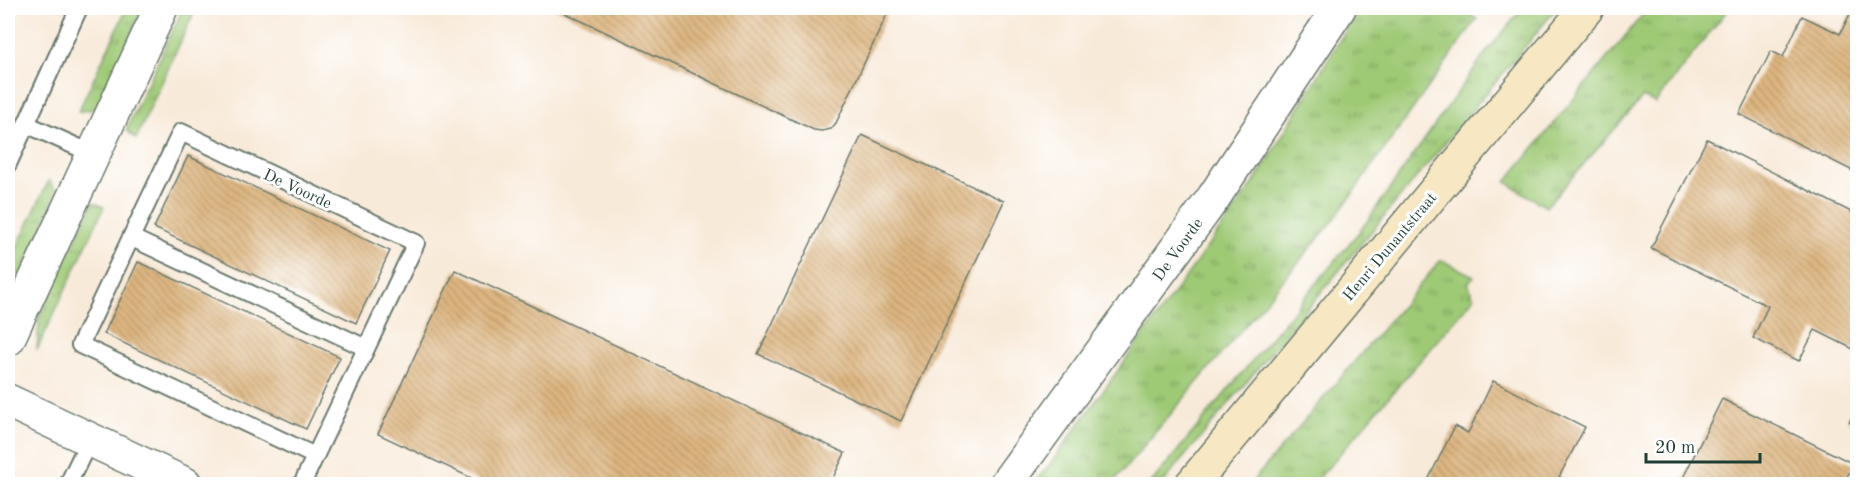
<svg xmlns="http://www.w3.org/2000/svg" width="1865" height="492" font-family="'Old Standard TT',serif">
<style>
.grass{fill:url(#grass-tufts);stroke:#5e8354;stroke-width:1.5}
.building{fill:url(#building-back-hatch)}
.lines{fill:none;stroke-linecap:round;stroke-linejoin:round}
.lane-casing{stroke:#6b7a6e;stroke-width:20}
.street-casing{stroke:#6b7a6e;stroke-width:36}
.secondary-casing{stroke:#6b7a6e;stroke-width:36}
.lane{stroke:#fff;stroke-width:16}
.street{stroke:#fff;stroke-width:33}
.secondary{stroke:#f7e8c3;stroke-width:33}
.labels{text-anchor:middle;stroke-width:6;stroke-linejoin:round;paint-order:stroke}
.street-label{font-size:16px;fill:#1f3d34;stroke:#fff}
</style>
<defs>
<pattern id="grass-tufts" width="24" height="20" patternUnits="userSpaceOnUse" patternTransform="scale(1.5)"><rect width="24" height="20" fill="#9ec975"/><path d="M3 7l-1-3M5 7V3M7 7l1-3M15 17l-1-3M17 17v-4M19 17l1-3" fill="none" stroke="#80a461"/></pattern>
<pattern id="building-back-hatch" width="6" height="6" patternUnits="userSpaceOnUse" patternTransform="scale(1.5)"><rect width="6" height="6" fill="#deb680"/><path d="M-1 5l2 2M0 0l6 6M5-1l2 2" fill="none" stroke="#b3956a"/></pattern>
</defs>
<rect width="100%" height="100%" fill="#fff"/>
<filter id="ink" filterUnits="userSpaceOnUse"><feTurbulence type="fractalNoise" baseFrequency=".0167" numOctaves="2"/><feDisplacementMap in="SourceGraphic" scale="12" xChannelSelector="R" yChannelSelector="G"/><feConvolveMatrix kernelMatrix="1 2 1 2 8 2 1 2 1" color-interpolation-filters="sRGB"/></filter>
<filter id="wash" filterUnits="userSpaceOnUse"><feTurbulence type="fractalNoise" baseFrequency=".008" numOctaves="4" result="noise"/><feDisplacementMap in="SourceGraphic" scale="24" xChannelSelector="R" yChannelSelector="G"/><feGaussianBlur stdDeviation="1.35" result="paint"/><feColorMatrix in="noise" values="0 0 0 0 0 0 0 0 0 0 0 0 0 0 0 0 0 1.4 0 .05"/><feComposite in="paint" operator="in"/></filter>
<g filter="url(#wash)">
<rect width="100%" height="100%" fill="#f8ead9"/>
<g class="grass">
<polygon points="127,8 143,8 97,108 78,112"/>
<polygon points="196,8 136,139 126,130 181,12"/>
<polygon points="1359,8 1458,8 1477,19 1333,221 1112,484 1033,484 1050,464 1253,184"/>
<polygon points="1523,8 1557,8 1162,484 1150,484 1363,227 1484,55"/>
<polygon points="1648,8 1729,8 1655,103 1643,97 1546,207 1506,182"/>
<polygon points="49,180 56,191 46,220 8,301 8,266"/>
<polygon points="93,202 104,207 37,350 39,318"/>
<polygon points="1441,260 1474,276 1468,283 1474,298 1314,484 1252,484 1252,482"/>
</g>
<g id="blocks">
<g class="building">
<polygon points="554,8 890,8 836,123 831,129 822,131 814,130"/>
<polygon points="1853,8 1857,8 1857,173 1739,114 1771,51 1783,57 1802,16 1840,34"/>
<polygon points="862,135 1004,201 901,421 758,354"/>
<polygon points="1707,139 1857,215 1857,351 1815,330 1799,361 1753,338 1768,306 1651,248"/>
<polygon points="188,156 390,251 356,323 154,228"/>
<polygon points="138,262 340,357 306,429 104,334"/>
<polygon points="455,270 845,453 830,484 484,484 378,434"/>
<polygon points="1493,381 1585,427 1559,477 1574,484 1426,484 1455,426 1468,433"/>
<polygon points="1722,399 1854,464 1843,484 1680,484"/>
<polygon points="1857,406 1857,427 1849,422"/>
</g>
</g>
</g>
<g filter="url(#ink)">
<use href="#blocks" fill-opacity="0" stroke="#6b7a6e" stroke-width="1.5"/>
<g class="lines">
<defs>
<g id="lane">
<polyline points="26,124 93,154"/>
<polyline points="8,164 79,8"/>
<polyline points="132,238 366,348"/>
<polyline points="68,484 90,439"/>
<polyline points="302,484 416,243 181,132 80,345 315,456"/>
</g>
<g id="street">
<polyline points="8,339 161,8"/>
<polyline points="8,401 185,484"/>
<polyline points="1006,484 1214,197 1339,8"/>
</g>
<polyline id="secondary" points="1192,484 1587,8"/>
</defs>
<use href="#lane" class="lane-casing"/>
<use href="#street" class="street-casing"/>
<use href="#secondary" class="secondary-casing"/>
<use href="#lane" class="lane"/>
<use href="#street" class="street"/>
<use href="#secondary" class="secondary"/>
</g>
</g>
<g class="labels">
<g class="street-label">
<text transform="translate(298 188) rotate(25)" y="6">De Voorde</text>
<text transform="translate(1389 246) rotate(-50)" y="6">Henri Dunantstraat</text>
<text transform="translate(1177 249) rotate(-54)" y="6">De Voorde</text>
</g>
</g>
<rect width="1865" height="492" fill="none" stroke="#fff" stroke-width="30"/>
<path d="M1646 453v9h114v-9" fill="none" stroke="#1f3d34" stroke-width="3"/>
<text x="1655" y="453" font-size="18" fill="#1f3d34" stroke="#ffffff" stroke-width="4.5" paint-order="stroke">20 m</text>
</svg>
